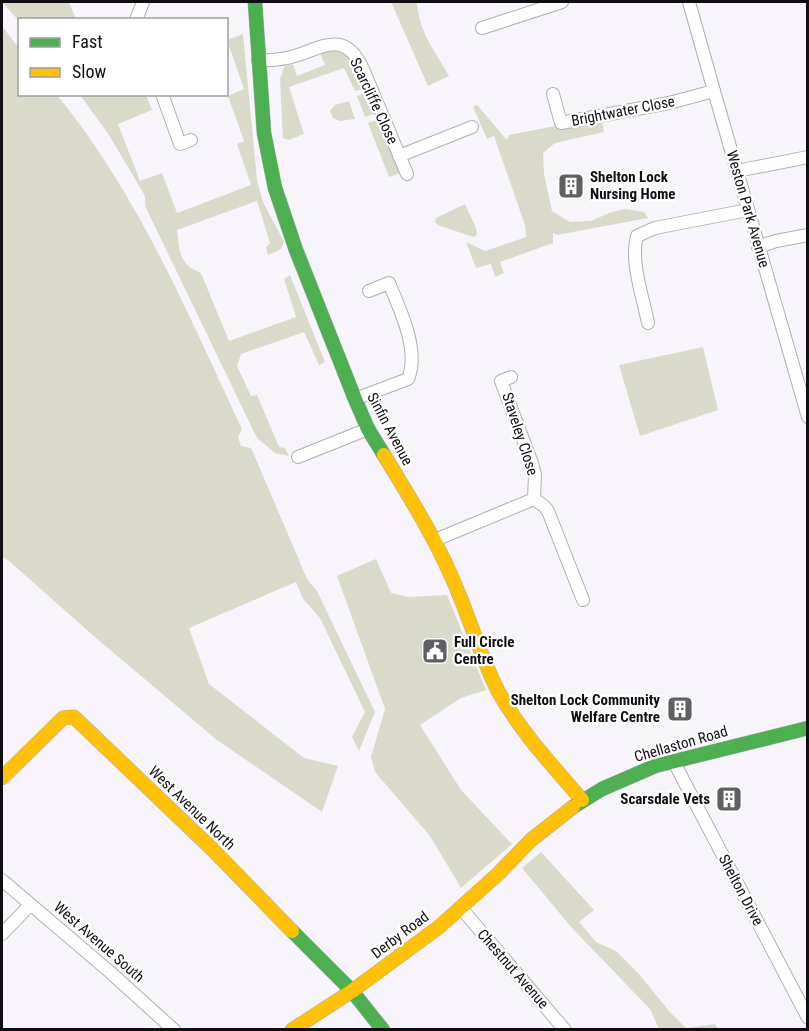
<svg xmlns="http://www.w3.org/2000/svg" width="809" height="1031" font-family="'Roboto Condensed',sans-serif">
<style>
.green{fill:#dadacb}
.lines{fill:none;stroke-linecap:round;stroke-linejoin:round}
.street-casing{stroke:#b0afb4;stroke-width:14}
.fast-casing{stroke:#b0afb4;stroke-width:15}
.slow-casing{stroke:#b0afb4;stroke-width:15}
.street{stroke:#fefefe;stroke-width:12}
.fast{stroke:#4caf50;stroke-width:14}
.slow{stroke:#ffc107;stroke-width:14}
.labels{text-anchor:middle;stroke-width:4.5;stroke-linejoin:round;paint-order:stroke}
.street-label{font-size:15px;fill:#100e14;stroke:#fff}
.poi-label{font-size:15px;font-weight:bold;fill:#100e14;stroke:#fff;text-anchor:start}
</style>
<rect width="100%" height="100%" fill="#f7f5fb"/>
<g class="green">
<polygon points="2,2 69,2 76,19 20,20 19,21"/>
<path d="M 391,2 L 417,2 C 419,32 435,51 449,76 L 428,86 Z"/>
<path d="M 2,26 L 19,48 L 20,94 L 57,95 C 138,194 188,314 242,429 L 238,437 L 241,446 L 251,448 L 255,457 L 307,579 L 317,591 L 375,712 L 359,751 L 352,737 L 365,712 L 320,618 L 303,599 L 296,582 L 189,628 L 209,684 L 304,758 L 338,766 L 322,812 L 217,740 L 96,638 L 9,561 L 2,557 Z"/>
<path d="M 243,34 L 257,180 L 263,202 L 284,242 L 281,249 L 268,255 L 266,247 L 270,243 L 257,201 L 177,230 C 180,251 178,264 201,273 L 229,341 L 296,317 L 284,279 L 290,275 L 325,362 L 319,365 L 304,332 L 241,354 L 237,366 L 251,396 L 257,395 L 279,447 L 285,448 L 289,456 L 275,453 L 257,438 L 145,206 L 145,196 L 109,135 L 80,95 L 146,95 L 152,110 L 118,124 L 140,181 L 162,173 L 177,213 L 251,185 L 237,144 L 244,141 L 228,96 L 244,89 L 227,40 Z"/>
<polygon points="333,51 344,53 356,63 366,88 355,91 344,68 289,87 304,134 289,140 283,138 280,79 284,67 293,64 297,76 325,65 320,53"/>
<polygon points="368,92 376,113 365,117 357,96"/>
<polygon points="349,101 355,119 340,121 333,118 330,111 335,105"/>
<polygon points="477,105 507,140 509,135 601,117 604,132 555,143 543,153 544,174 552,211 570,222 591,221 609,213 625,209 644,212 648,218 557,235 553,233 553,243 500,262 504,273 495,277 491,264 476,268 466,242 485,251 526,237 525,225 494,136 487,139 473,107"/>
<polygon points="378,119 402,172 389,177 368,123"/>
<polygon points="465,204 476,228 477,235 473,237 438,225 435,222 436,218"/>
<polygon points="703,347 718,410 640,436 619,365"/>
<polygon points="376,559 391,593 408,597 447,595 486,690 461,698 420,725 461,790 512,844 461,888 430,836 375,772 371,757 385,709 337,576"/>
<polygon points="541,852 594,910 579,922 596,942 616,951 638,973 669,1011 686,1028 715,1024 718,1029 659,1029 650,1009 572,928 522,868"/>
</g>
<g class="lines">
<defs>
<g id="street">
<polyline points="689,2 714,91 808,417"/>
<polyline points="136,20 143,2"/>
<polyline points="482,28 562,2"/>
<path d="M 258,61 C 269,60 281,60 291,57 C 321,49 344,28 363,69 L 407,174"/>
<polyline points="162,94 180,144 191,140"/>
<polyline points="553,94 561,123 669,103 714,91"/>
<polyline points="399,156 472,127"/>
<polyline points="737,171 808,157"/>
<polyline points="758,247 776,241 808,235"/>
<path d="M 648,323 C 643,297 630,262 637,236 L 655,228 L 748,210"/>
<path d="M 355,399 L 408,379 C 420,350 400,310 389,283 L 369,291"/>
<polyline points="298,457 368,429"/>
<polyline points="534,499 544,506 548,511 583,600"/>
<polyline points="435,540 534,499 535,475 532,463 501,381 511,377"/>
<polyline points="675,761 677,768 808,1018"/>
<polyline points="2,880 110,972 174,1030"/>
<polyline points="461,908 565,1030"/>
<polyline points="2,934 30,905"/>
</g>
<g id="fast">
<polyline points="255,2 264,133 275,188 296,250 355,399 368,429 384,455"/>
<polyline points="573,807 602,789 655,766 808,728"/>
<polyline points="292,931 352,991 383,1030"/>
</g>
<g id="slow">
<path d="M 384,455 C 409,496 434,536 453,580 C 469,616 480,655 498,691 C 520,731 552,765 582,800"/>
<polyline points="2,778 63,718 74,717 212,849 292,931"/>
<polyline points="292,1030 352,991 439,927 498,874 531,840 573,807"/>
</g>
</defs>
<use href="#street" class="street-casing"/>
<use href="#fast" class="fast-casing"/>
<use href="#slow" class="slow-casing"/>
<use href="#street" class="street"/>
<use href="#fast" class="fast"/>
<use href="#slow" class="slow"/>
</g>
<defs>
<symbol id="building-square" viewBox="-11 -11 22 22"><rect x="-9" y="-9" width="18" height="18" rx="4" fill="#615f65" stroke="#fff"/><path d="M-4-6H4V6H1V3H-1V6H-4ZM-2.5-4.3h1.7v1.8h-1.7ZM.8-4.3h1.7v1.8H.8ZM-2.5-1h1.7V.8h-1.7ZM.8-1h1.7V.8H.8Z" fill="#fff"/></symbol>
<symbol id="civic-square" viewBox="-11 -11 22 22"><rect x="-9" y="-9" width="18" height="18" rx="4" fill="#615f65" stroke="#fff"/><path d="M-.6-6.5H3V-4.5H.6V-3L4-1V1h2V6H-6V1h2V-1L-.6-3ZM-1.2 2.5V6h2.4V2.5Z" fill="#fff"/></symbol>
</defs>
<g fill-rule="evenodd">
<use href="#building-square" x="556" y="171" width="30" height="30"/>
<use href="#civic-square" x="420" y="636" width="30" height="30"/>
<use href="#building-square" x="665" y="694" width="30" height="30"/>
<use href="#building-square" x="714" y="784" width="30" height="30"/>
</g>
<g class="labels">
<g class="street-label">
<text transform="translate(374 101) rotate(65)" y="5">Scarcliffe Close</text>
<text transform="translate(623 111) rotate(-11)" y="5">Brightwater Close</text>
<text transform="translate(748 209) rotate(74)" y="5">Weston Park Avenue</text>
<text transform="translate(390 429) rotate(62)" y="5">Sinfin Avenue</text>
<text transform="translate(520 434) rotate(72)" y="5">Staveley Close</text>
<text transform="translate(681 744) rotate(-16)" y="5">Chellaston Road</text>
<text transform="translate(192 808) rotate(44)" y="5">West Avenue North</text>
<text transform="translate(741 890) rotate(62)" y="5">Shelton Drive</text>
<text transform="translate(400 935) rotate(-37)" y="5">Derby Road</text>
<text transform="translate(99 942) rotate(41)" y="5">West Avenue South</text>
<text transform="translate(513 969) rotate(49)" y="5">Chestnut Avenue</text>
</g>
<g class="poi-label">
<text x="590" y="182">Shelton Lock<tspan x="590" dy="17">Nursing Home</tspan></text>
<text x="454" y="647">Full Circle<tspan x="454" dy="17">Centre</tspan></text>
<text x="660" y="705" text-anchor="end">Shelton Lock Community<tspan x="660" dy="17">Welfare Centre</tspan></text>
<text x="710" y="804" text-anchor="end">Scarsdale Vets</text>
</g>
</g>
<rect width="809" height="1031" fill="none" stroke="#100e14" stroke-width="6"/>
<rect x="18" y="18" width="210" height="78" fill="#ffffff" stroke="#9f9fa1" stroke-width="1.5"/>
<rect x="30" y="38" width="30" height="9" fill="#4caf50" stroke="#9f9fa1" stroke-width="1.5"/>
<text x="72" y="48" font-size="18" fill="#100e14">Fast</text>
<rect x="30" y="68" width="30" height="9" fill="#ffc107" stroke="#9f9fa1" stroke-width="1.5"/>
<text x="72" y="78" font-size="18" fill="#100e14">Slow</text>
</svg>
